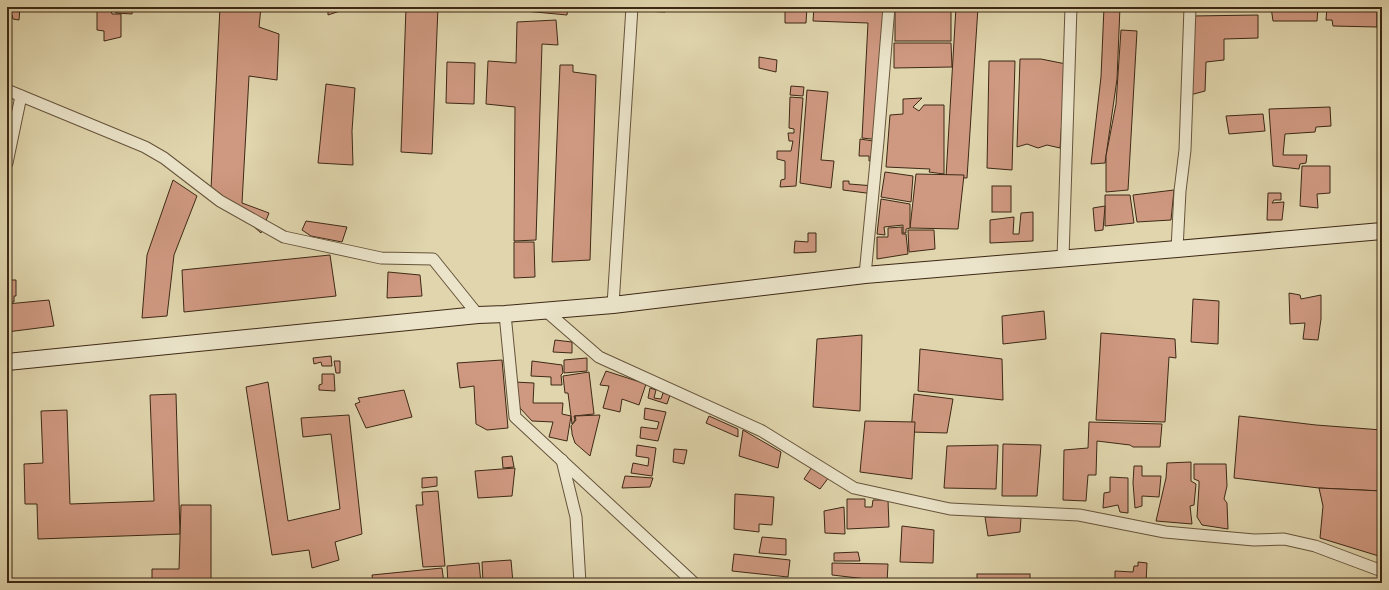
<svg xmlns="http://www.w3.org/2000/svg" width="1389" height="590" font-family="'Sorts Mill Goudy',serif">
<style>
.building{fill:#cf9981;stroke:#3d2915}
.lines{fill:none;stroke-linecap:round;stroke-linejoin:round}
.minor-casing{stroke:#66543b;stroke-width:13}
.secondary-casing{stroke:#3d2915;stroke-width:18}
.minor{stroke:#ebe4ca;stroke-width:11}
.secondary{stroke:#ebe4ca;stroke-width:16}
</style>
<rect width="100%" height="100%" fill="#e0d5ad"/>
<filter id="stains"><feTurbulence type="fractalNoise" baseFrequency=".005" numOctaves="4"/><feColorMatrix values="0 0 0 0 .2 0 0 0 0 .09 0 0 0 0 .02 0 0 0 .5 -.17"/></filter>
<radialGradient id="worn" r=".72"><stop offset=".6" stop-color="#630" stop-opacity="0"/><stop offset="1" stop-color="#630" stop-opacity=".3"/></radialGradient>
<g class="building">
<polygon points="7,7 20,7 19,20 13,19 12,15 7,14"/>
<polygon points="99,7 133,7 132,14 116,13 112,9 99,8"/>
<polygon points="220,7 261,7 259,27 279,34 277,80 249,76 242,203 269,213 261,233 211,189"/>
<polygon points="328,7 352,7 328,15"/>
<polygon points="406,7 438,7 432,154 401,152"/>
<polygon points="514,7 568,7 567,15 514,10"/>
<polygon points="646,7 666,7 665,12 646,11"/>
<polygon points="785,7 807,7 806,23 785,23"/>
<polygon points="814,7 889,7 881,140 862,138 868,23 813,21"/>
<rect x="895" y="7" width="56" height="34"/>
<polygon points="956,7 978,7 967,178 946,177"/>
<polygon points="1104,7 1120,7 1117,79 1105,163 1091,164 1101,77"/>
<polygon points="1271,7 1318,7 1317,21 1273,21"/>
<polygon points="1327,7 1377,7 1377,27 1333,26 1332,20 1326,20"/>
<polygon points="97,10 111,11 112,14 121,14 121,37 104,41 104,31 97,30"/>
<polygon points="1258,15 1258,38 1224,39 1224,60 1206,62 1205,91 1190,95 1192,16"/>
<polygon points="556,20 558,45 542,44 536,240 514,241 515,107 486,104 488,61 516,63 517,22"/>
<polygon points="1121,30 1137,31 1128,190 1106,192 1106,156 1116,104"/>
<polygon points="894,43 951,43 952,67 894,68"/>
<polygon points="759,57 777,60 776,72 759,68"/>
<polygon points="1020,59 1041,59 1066,64 1060,148 1047,145 1038,148 1027,144 1017,147"/>
<polygon points="989,61 1015,61 1012,170 987,168"/>
<polygon points="447,62 475,63 474,104 446,103"/>
<polygon points="560,65 573,65 573,72 596,75 590,260 552,262"/>
<polygon points="326,84 355,88 352,131 353,165 318,163"/>
<polygon points="791,86 804,87 803,96 790,95"/>
<polygon points="807,90 828,92 821,160 834,161 831,188 800,183"/>
<polygon points="790,97 803,98 796,186 780,187 781,180 785,179 785,161 777,159 777,151 791,151 793,141 789,141 788,133 794,133 794,129 789,128"/>
<polygon points="922,98 913,107 919,111 924,105 944,105 944,174 929,172 930,169 886,167 890,115 903,114 903,99"/>
<polygon points="1330,107 1331,126 1316,127 1315,132 1285,134 1283,155 1307,155 1306,163 1300,164 1299,169 1273,166 1269,109"/>
<polygon points="1263,114 1265,131 1229,134 1226,116"/>
<polygon points="860,139 880,142 878,160 869,161 869,156 859,156"/>
<polygon points="1302,166 1330,166 1330,193 1317,194 1318,208 1300,206"/>
<polygon points="885,172 913,176 911,202 881,197"/>
<polygon points="916,174 964,175 958,229 910,228"/>
<polygon points="173,180 197,196 174,255 167,316 142,318 147,255"/>
<polygon points="843,181 849,181 849,184 875,186 874,194 843,190"/>
<rect x="992" y="186" width="19" height="26"/>
<polygon points="1174,190 1171,220 1137,222 1133,195"/>
<polygon points="1268,193 1281,193 1281,200 1274,200 1272,203 1284,202 1282,220 1267,220"/>
<polygon points="1105,195 1130,195 1134,223 1105,226"/>
<polygon points="881,199 910,204 910,228 906,229 906,233 903,233 903,225 884,227 885,235 877,234"/>
<polygon points="1105,206 1103,230 1095,231 1093,208"/>
<polygon points="1033,212 1033,241 990,243 990,220 1014,217 1013,234 1019,234 1021,213"/>
<polygon points="306,221 347,227 342,242 311,236 302,230"/>
<polygon points="902,227 902,234 906,234 908,254 877,259 877,237 888,237 888,228"/>
<polygon points="908,230 934,230 935,249 909,252"/>
<polygon points="808,233 816,233 816,252 794,253 795,241 808,242"/>
<polygon points="514,242 534,242 535,277 514,278"/>
<polygon points="330,255 336,296 184,312 182,270"/>
<polygon points="388,272 420,275 422,296 387,298"/>
<polygon points="7,280 16,280 16,296 14,296 14,302 7,302"/>
<polygon points="1289,293 1300,295 1301,299 1321,295 1321,319 1318,340 1303,339 1305,323 1290,324"/>
<polygon points="1193,299 1219,301 1218,344 1191,342"/>
<polygon points="49,300 54,326 7,332 7,304"/>
<polygon points="1044,311 1046,339 1003,344 1002,316"/>
<polygon points="1101,333 1175,339 1176,358 1169,357 1165,422 1096,420"/>
<polygon points="862,335 860,411 813,407 817,339"/>
<polygon points="555,340 572,342 572,353 553,352"/>
<polygon points="920,349 1002,359 1003,400 918,391"/>
<polygon points="331,356 332,366 322,366 321,362 314,364 313,358"/>
<polygon points="587,358 587,371 564,373 564,360"/>
<polygon points="502,360 508,428 487,430 476,424 474,386 460,388 457,363"/>
<polygon points="334,361 340,361 340,373 336,373"/>
<polygon points="532,361 562,365 563,373 561,375 562,385 551,385 551,377 531,376"/>
<polygon points="606,371 646,384 639,405 622,399 620,412 603,408 609,386 600,385"/>
<polygon points="589,372 594,414 574,416 575,420 572,424 568,393 565,393 563,376"/>
<polygon points="322,374 334,374 335,391 319,390 319,385 322,384"/>
<polygon points="268,382 288,521 340,509 331,434 303,437 301,418 349,415 362,534 335,542 339,560 312,568 309,550 272,555 246,387"/>
<polygon points="514,382 534,383 533,403 563,403 562,414 571,416 567,441 549,437 553,422 532,421 520,408"/>
<polygon points="650,388 656,390 654,398 661,399 663,393 670,395 667,404 648,398"/>
<polygon points="404,390 412,417 366,428 355,404 360,402 358,398"/>
<polygon points="176,394 180,534 38,539 37,504 25,504 24,464 43,463 41,411 67,410 70,504 154,501 150,395"/>
<polygon points="914,394 953,399 947,433 911,432"/>
<polygon points="645,408 666,412 658,441 640,438 641,427 657,429 659,422 644,419"/>
<polygon points="600,415 590,456 575,443 572,434 572,432 571,426 576,420 575,416"/>
<polygon points="709,416 738,429 738,437 706,423"/>
<polygon points="1239,416 1316,425 1382,430 1381,491 1319,488 1234,478"/>
<polygon points="865,421 915,422 912,479 860,472"/>
<polygon points="1089,422 1162,424 1160,447 1133,447 1130,445 1097,441 1096,475 1088,475 1086,501 1063,500 1064,450 1088,448"/>
<polygon points="743,430 781,452 778,468 739,456"/>
<polygon points="1003,444 1041,445 1037,496 1002,496"/>
<polygon points="637,445 656,448 652,476 631,473 633,463 648,466 649,458 636,456"/>
<polygon points="998,445 996,489 944,488 947,446"/>
<polygon points="674,449 687,450 684,464 673,462"/>
<polygon points="512,456 514,467 503,468 502,457"/>
<polygon points="1191,462 1191,481 1196,484 1194,505 1190,506 1192,524 1156,521 1166,478 1167,463"/>
<polygon points="1194,464 1226,464 1227,486 1224,499 1227,503 1228,529 1202,525 1197,517 1199,486 1199,481 1194,479"/>
<polygon points="1134,466 1142,466 1142,476 1161,476 1159,497 1142,496 1142,506 1135,508 1133,483"/>
<polygon points="812,467 829,477 820,489 804,479"/>
<polygon points="515,468 512,496 478,498 475,471"/>
<polygon points="625,476 653,478 650,487 622,488"/>
<polygon points="437,477 437,486 422,488 422,478"/>
<polygon points="1110,477 1128,478 1128,513 1120,512 1118,505 1103,508 1104,493 1110,492"/>
<polygon points="1319,488 1382,491 1382,557 1320,538 1323,506"/>
<polygon points="438,491 445,566 423,567 416,505 423,505 422,492"/>
<polygon points="735,494 774,497 772,525 759,524 759,532 734,529"/>
<polygon points="847,499 865,499 865,507 872,507 873,500 888,500 889,527 847,529"/>
<polygon points="181,505 211,505 211,583 152,583 152,569 179,569"/>
<polygon points="844,507 845,534 825,533 824,511"/>
<polygon points="985,517 1021,518 1020,532 988,536"/>
<polygon points="902,526 934,530 933,563 900,562"/>
<polygon points="762,537 786,539 786,555 759,553"/>
<polygon points="858,552 860,561 834,561 834,553"/>
<polygon points="734,554 790,560 788,577 732,571"/>
<polygon points="511,560 513,583 483,583 482,562"/>
<polygon points="1138,562 1147,563 1146,583 1115,583 1115,571 1133,572 1134,566 1138,566"/>
<polygon points="479,563 481,583 448,583 447,566"/>
<polygon points="832,563 888,564 887,583 875,583 875,580 832,575"/>
<polygon points="442,568 444,583 373,583 372,575"/>
<rect x="977" y="574" width="53" height="9"/>
</g>
<g class="lines">
<defs>
<g id="minor">
<polyline points="7,90 145,147 164,158 220,201 284,237 381,258 433,259 478,315"/>
<polyline points="7,163 21,96"/>
<polyline points="1177,249 1180,191 1185,150 1190,7"/>
<polyline points="1063,258 1071,7"/>
<polyline points="865,275 878,141 889,7"/>
<polyline points="613,305 632,7"/>
<polyline points="546,311 599,357 762,431 854,488 950,509 1079,515 1165,532 1254,540 1284,539 1315,546 1382,571"/>
<polyline points="505,314 515,417 694,583"/>
<polyline points="562,460 576,517 580,583"/>
</g>
<polyline id="secondary" points="7,362 478,315 505,314 613,305 865,275 1177,249 1382,231"/>
</defs>
<use href="#minor" class="minor-casing"/>
<use href="#secondary" class="secondary-casing"/>
<use href="#minor" class="minor"/>
<use href="#secondary" class="secondary"/>
</g>
<rect width="1389" height="590" fill="none" stroke="#e0d5ad" stroke-width="24"/>
<rect x="8" y="8" width="1373" height="574" fill="none" stroke="#3d2915" stroke-width="2"/>
<rect x="12" y="12" width="1365" height="566" fill="none" stroke="#3d2915"/>
<rect width="100%" height="100%" filter="url(#stains)"/>
<rect width="100%" height="100%" fill="url(#worn)"/>
</svg>
